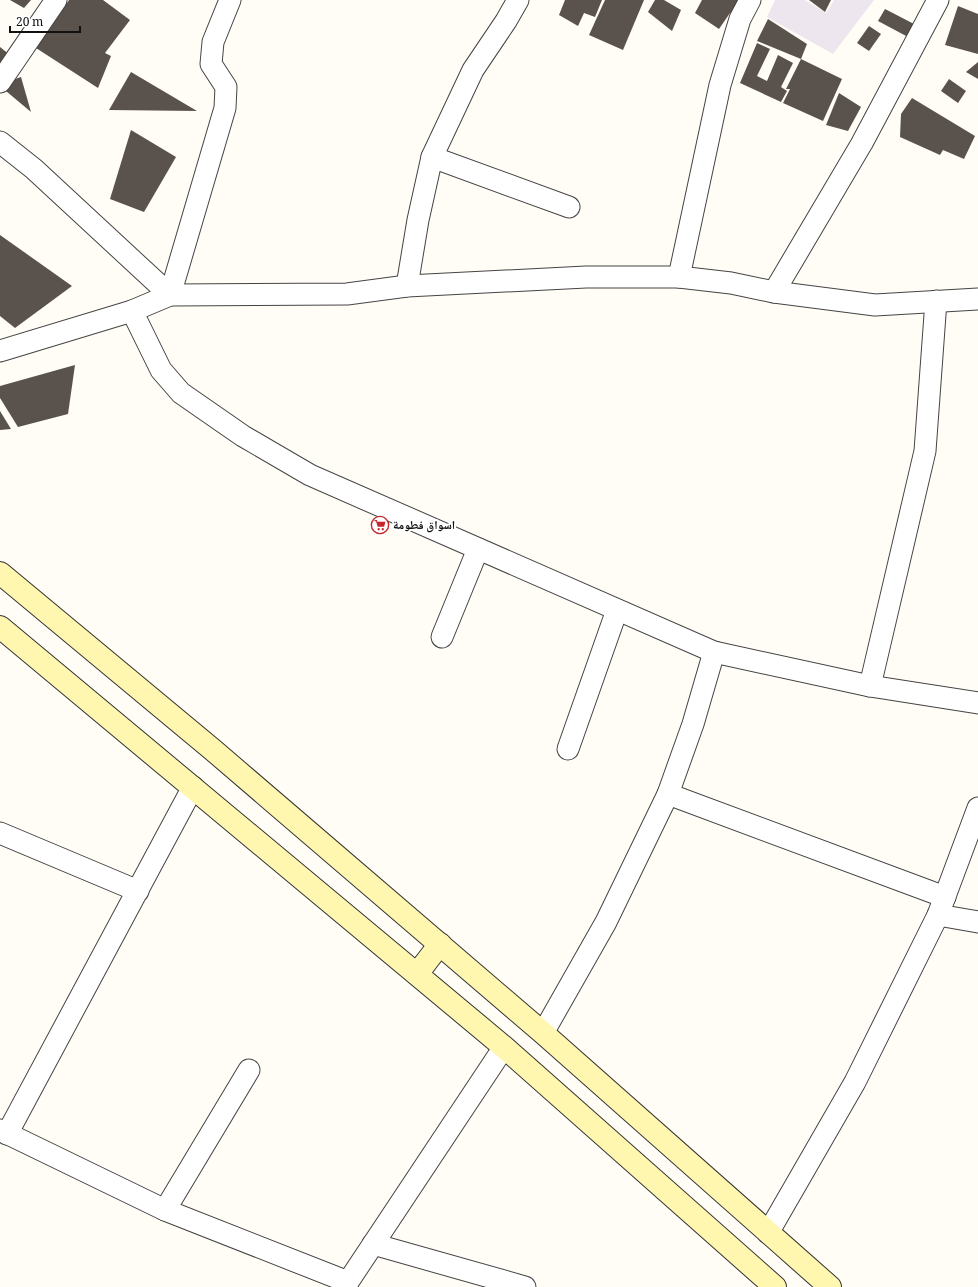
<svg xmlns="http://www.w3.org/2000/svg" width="978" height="1287" font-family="Georgia,'Noto Naskh Arabic',serif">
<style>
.industrial{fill:#eee6ef}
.building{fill:#5a524d}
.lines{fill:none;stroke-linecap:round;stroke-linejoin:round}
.street-casing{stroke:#444;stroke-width:23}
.secondary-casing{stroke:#333;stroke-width:24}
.street{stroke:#fff;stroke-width:21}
.secondary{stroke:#fff6b0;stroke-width:22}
.labels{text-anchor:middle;stroke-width:4;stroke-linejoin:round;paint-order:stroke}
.poi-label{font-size:12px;font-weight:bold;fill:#111;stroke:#fff;text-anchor:start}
</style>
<rect width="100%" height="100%" fill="#fffdf5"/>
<polygon class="industrial" points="775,0 805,0 826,13 834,0 874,0 833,54 767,17"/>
<g class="building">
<polygon points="10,0 31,0 24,8"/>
<polygon points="69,0 103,0 130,20 105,53 111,56 98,88 36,48"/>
<polygon points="565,0 602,0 595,17 584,13 578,26 559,15"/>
<polygon points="605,0 644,0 623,50 589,35"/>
<polygon points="655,0 664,0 681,10 672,31 648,12"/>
<polygon points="702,0 746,0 739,16 730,13 719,29 695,13"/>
<polygon points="809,0 831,0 825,12"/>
<polygon points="958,6 978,14 978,54 945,45"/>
<polygon points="885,9 914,24 908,37 878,21"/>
<polygon points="768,19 807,44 801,59 757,41"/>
<polygon points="869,26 881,34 869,51 857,43"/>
<polygon points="757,43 770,49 757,76 767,81 778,55 793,63 781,87 787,91 781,102 740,83"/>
<polygon points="0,47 10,55 0,64"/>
<polygon points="801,59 842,79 823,121 783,103 790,89 786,89"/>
<polygon points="978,62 978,79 966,72"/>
<polygon points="131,72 197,111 109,110"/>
<polygon points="21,77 31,112 0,86 0,84"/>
<polygon points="949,79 966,91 958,103 941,91"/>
<polygon points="839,93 861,107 848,131 826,125"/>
<polygon points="912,98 975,136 964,159 943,150 940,155 900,137 901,114"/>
<polygon points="131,130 176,157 144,212 110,199"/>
<polygon points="0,235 72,286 15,328 0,316"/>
<polygon points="75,365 68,414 18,427 0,398 0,386"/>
<polygon points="0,411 11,429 0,430"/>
</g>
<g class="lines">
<defs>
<g id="street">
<polyline points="0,82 56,0"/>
<polyline points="0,142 34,169 170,295 225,108 226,87 211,64 213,42 230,0"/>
<polyline points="432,157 569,207"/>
<polyline points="679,277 720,85 740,19 750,0"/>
<polyline points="407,286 418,220 432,157 473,70 506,21 518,0"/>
<polyline points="774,292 862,143 938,0"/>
<polyline points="132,311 161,370 181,393 243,436 310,475 714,652 870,686 978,703"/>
<polyline points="0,351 132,311 170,295 347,294 407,286 586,277 679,277 731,283 774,292 875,305 978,299"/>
<polyline points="442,637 478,549"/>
<polyline points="870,686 925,451 936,301"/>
<polyline points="568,749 617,610"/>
<polyline points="668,794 945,897"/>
<polyline points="0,833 138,891"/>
<polyline points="938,915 978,922"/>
<polyline points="543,1033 606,922 668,794 693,724 714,652"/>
<polyline points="0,1130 165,1210 348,1282"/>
<polyline points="7,1134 193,787"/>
<polyline points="165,1210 249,1070"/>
<polyline points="768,1233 855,1082 938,915 978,808"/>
<polyline points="373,1244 525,1287"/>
<polyline points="346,1287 348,1282 504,1047"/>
</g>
<g id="secondary">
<polyline points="0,573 213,750 543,1033 830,1287"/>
<polyline points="0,627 504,1047 775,1287"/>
<polyline points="417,974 440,944"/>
</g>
</defs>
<use href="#street" class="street-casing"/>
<use href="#secondary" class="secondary-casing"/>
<use href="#street" class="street"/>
<use href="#secondary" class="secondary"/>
</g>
<defs>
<symbol id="supermarket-ring" viewBox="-11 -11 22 22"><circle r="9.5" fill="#fff" stroke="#c4262e" stroke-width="1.5"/><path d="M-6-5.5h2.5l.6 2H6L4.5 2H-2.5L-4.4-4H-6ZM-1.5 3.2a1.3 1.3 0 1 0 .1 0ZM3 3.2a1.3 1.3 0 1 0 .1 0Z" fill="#c4262e"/></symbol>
</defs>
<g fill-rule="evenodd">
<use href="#supermarket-ring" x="370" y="515" width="20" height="20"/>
</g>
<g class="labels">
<g class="poi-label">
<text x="393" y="529">اسواق فطومة</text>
</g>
</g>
<path d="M10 26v6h70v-6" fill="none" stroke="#111111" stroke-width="2"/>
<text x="16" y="26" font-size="12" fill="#111111" stroke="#ffffff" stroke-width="3" paint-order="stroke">20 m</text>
</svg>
